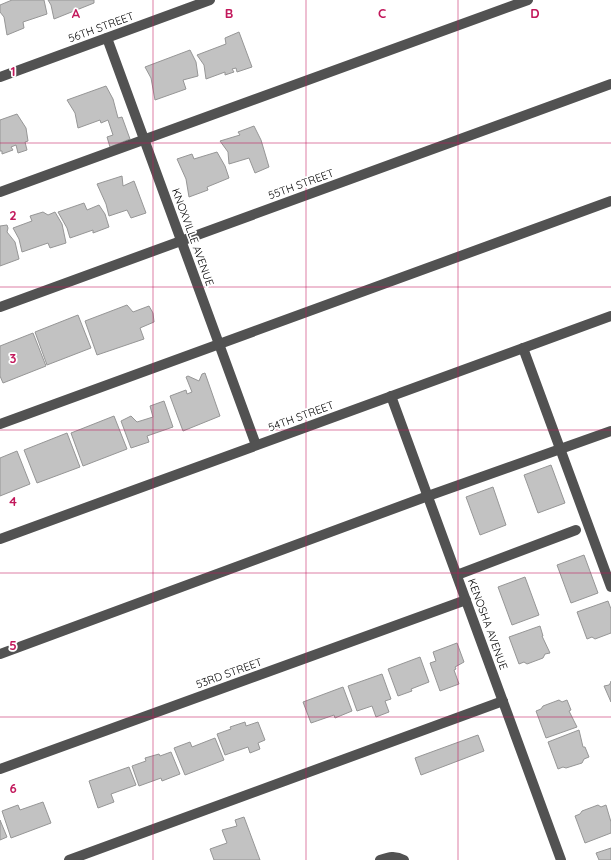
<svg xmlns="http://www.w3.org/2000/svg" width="611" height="860" font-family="Quicksand,sans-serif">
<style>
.building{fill:#c2c2c2;stroke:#969696}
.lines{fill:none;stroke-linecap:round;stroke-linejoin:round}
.minor{stroke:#525252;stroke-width:10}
.grid{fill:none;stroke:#c2185b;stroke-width:1;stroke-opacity:0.55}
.labels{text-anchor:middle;stroke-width:3.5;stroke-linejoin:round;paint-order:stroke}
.street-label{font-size:11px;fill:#000;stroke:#fff}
.grid-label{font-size:13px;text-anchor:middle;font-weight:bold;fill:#c2185b;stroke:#fff;stroke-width:3.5;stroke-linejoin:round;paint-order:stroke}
</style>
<rect width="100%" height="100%" fill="#fff"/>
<g class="building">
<polygon points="12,0 44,0 47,14 23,22 24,28 7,35 4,17 0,12 0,5"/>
<polygon points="48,0 94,0 94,3 54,19 51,5"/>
<polygon points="239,32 252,67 237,72 236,68 232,69 234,72 225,75 225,72 206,79 204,65 197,55 226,44 225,38"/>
<polygon points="190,50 196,62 198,76 183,80 186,89 155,100 151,78 145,67"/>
<polygon points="106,86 113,99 118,118 122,117 130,139 110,147 107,137 113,135 108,120 101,123 100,120 78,128 75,113 67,100"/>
<polygon points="17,114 26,128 28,141 25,142 27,150 18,153 16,145 11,147 13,150 2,154 2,151 0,151 0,120"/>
<polygon points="254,126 261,140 269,167 255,173 249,158 229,164 228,152 220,141 240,135 238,132"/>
<polygon points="217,152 225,166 229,178 207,187 208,190 189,197 186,179 177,159 192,154 194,159"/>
<polygon points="122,176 123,186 134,181 146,213 131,218 127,210 109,216 106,204 97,184"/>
<polygon points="84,203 87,210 99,205 105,214 109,227 93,233 93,230 70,238 67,228 58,212"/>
<polygon points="43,212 48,215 55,212 62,224 66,243 50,248 48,243 22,252 19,239 13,228 32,221 30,216"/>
<polygon points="7,225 8,228 7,232 15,242 19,259 0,266 0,226"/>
<polygon points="127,305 133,312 149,306 153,313 154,322 140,328 144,339 97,355 85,321"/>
<polygon points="78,315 91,348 47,365 35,332"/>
<polygon points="33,333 46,366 3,383 0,376 0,346"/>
<polygon points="205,373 220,416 183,431 170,396 186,390 187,394 192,392 186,377 188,376 199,381 202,374"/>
<polygon points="164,401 173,427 147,436 149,442 131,448 121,421 131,416 137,422 153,417 150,406"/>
<polygon points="114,416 127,449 83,466 71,433"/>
<polygon points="67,433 80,467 37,483 24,450"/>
<polygon points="17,451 30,484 0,496 0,458"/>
<polygon points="551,465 565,503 538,513 524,475"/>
<polygon points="493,487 506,525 480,535 466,497"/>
<polygon points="584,555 598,593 571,603 557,565"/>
<polygon points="525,577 539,615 512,625 498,587"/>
<polygon points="608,601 611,609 611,633 595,639 592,637 587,639 577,612"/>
<polygon points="540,626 543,636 542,636 550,653 545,654 543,658 527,664 524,662 519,664 509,637"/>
<polygon points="457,643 464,662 455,667 456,669 454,670 459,684 440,691 430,663 436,661 433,652"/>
<polygon points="420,657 429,682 411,689 412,691 398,696 388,669"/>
<polygon points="382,674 391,699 385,701 389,712 376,717 372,706 357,711 348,686"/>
<polygon points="611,682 611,681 611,702 604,686 609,685"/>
<polygon points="343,687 352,711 335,718 334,715 311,723 303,702"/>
<polygon points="559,700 562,702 567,700 571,710 569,711 577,727 546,738 536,711 541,709 543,706"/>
<polygon points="245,722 246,726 258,722 265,740 258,743 260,749 250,753 248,747 225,755 217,734 231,729 230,727"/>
<polygon points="579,730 583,747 585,747 589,757 584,759 582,763 566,768 563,767 558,769 548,742"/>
<polygon points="478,735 484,751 421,775 415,758"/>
<polygon points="215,738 224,760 185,775 174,748 190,742 192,747"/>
<polygon points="171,752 180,774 162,781 161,778 139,786 132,766 146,761 145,758 159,754 160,756"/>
<polygon points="129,767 136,785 111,794 114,802 98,808 89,781"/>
<polygon points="43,802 51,823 11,838 2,811 18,805 20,810"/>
<polygon points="598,805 601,807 606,805 611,822 611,833 585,843 575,816 580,814 582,811"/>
<polygon points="244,817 260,860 214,860 210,849 227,843 222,830 237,826 235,820"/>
<polygon points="0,820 7,837 0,840"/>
<polygon points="611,848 611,860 599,860 596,853"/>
</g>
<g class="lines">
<g class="minor">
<polyline points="107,38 256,445"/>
<polyline points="0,77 210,0"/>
<polyline points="0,192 528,0"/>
<polyline points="0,307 611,84"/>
<polyline points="523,348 611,587"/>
<polyline points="391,396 561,860"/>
<polyline points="0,424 611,201"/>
<polyline points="0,539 611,316"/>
<polyline points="457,575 576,530"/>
<polyline points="0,654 428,496 611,431"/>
<polyline points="0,769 466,600"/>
<polyline points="69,860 503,701"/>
<path d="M 380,860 C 389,857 395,855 404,860"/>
</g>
</g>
<path class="grid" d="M 153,0 L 153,860M 306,0 L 306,860M 458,0 L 458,860M 0,143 L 611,143M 0,287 L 611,287M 0,430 L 611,430M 0,573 L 611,573M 0,717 L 611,717"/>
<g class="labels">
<g class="street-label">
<text transform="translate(101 27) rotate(-20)" y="4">56TH STREET</text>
<text transform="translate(301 184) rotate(-20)" y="4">55TH STREET</text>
<text transform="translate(193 237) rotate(70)" y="4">KNOXVILLE AVENUE</text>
<text transform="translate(301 416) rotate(-20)" y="4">54TH STREET</text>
<text transform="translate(488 624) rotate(70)" y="4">KENOSHA AVENUE</text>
<text transform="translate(229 673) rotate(-20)" y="4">53RD STREET</text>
</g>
</g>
<g class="grid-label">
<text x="76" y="18">A</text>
<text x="229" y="18">B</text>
<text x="382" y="18">C</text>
<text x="535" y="18">D</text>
<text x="13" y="76">1</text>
<text x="13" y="220">2</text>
<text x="13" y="363">3</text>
<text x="13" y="506">4</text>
<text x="13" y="650">5</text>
<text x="13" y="793">6</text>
</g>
</svg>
